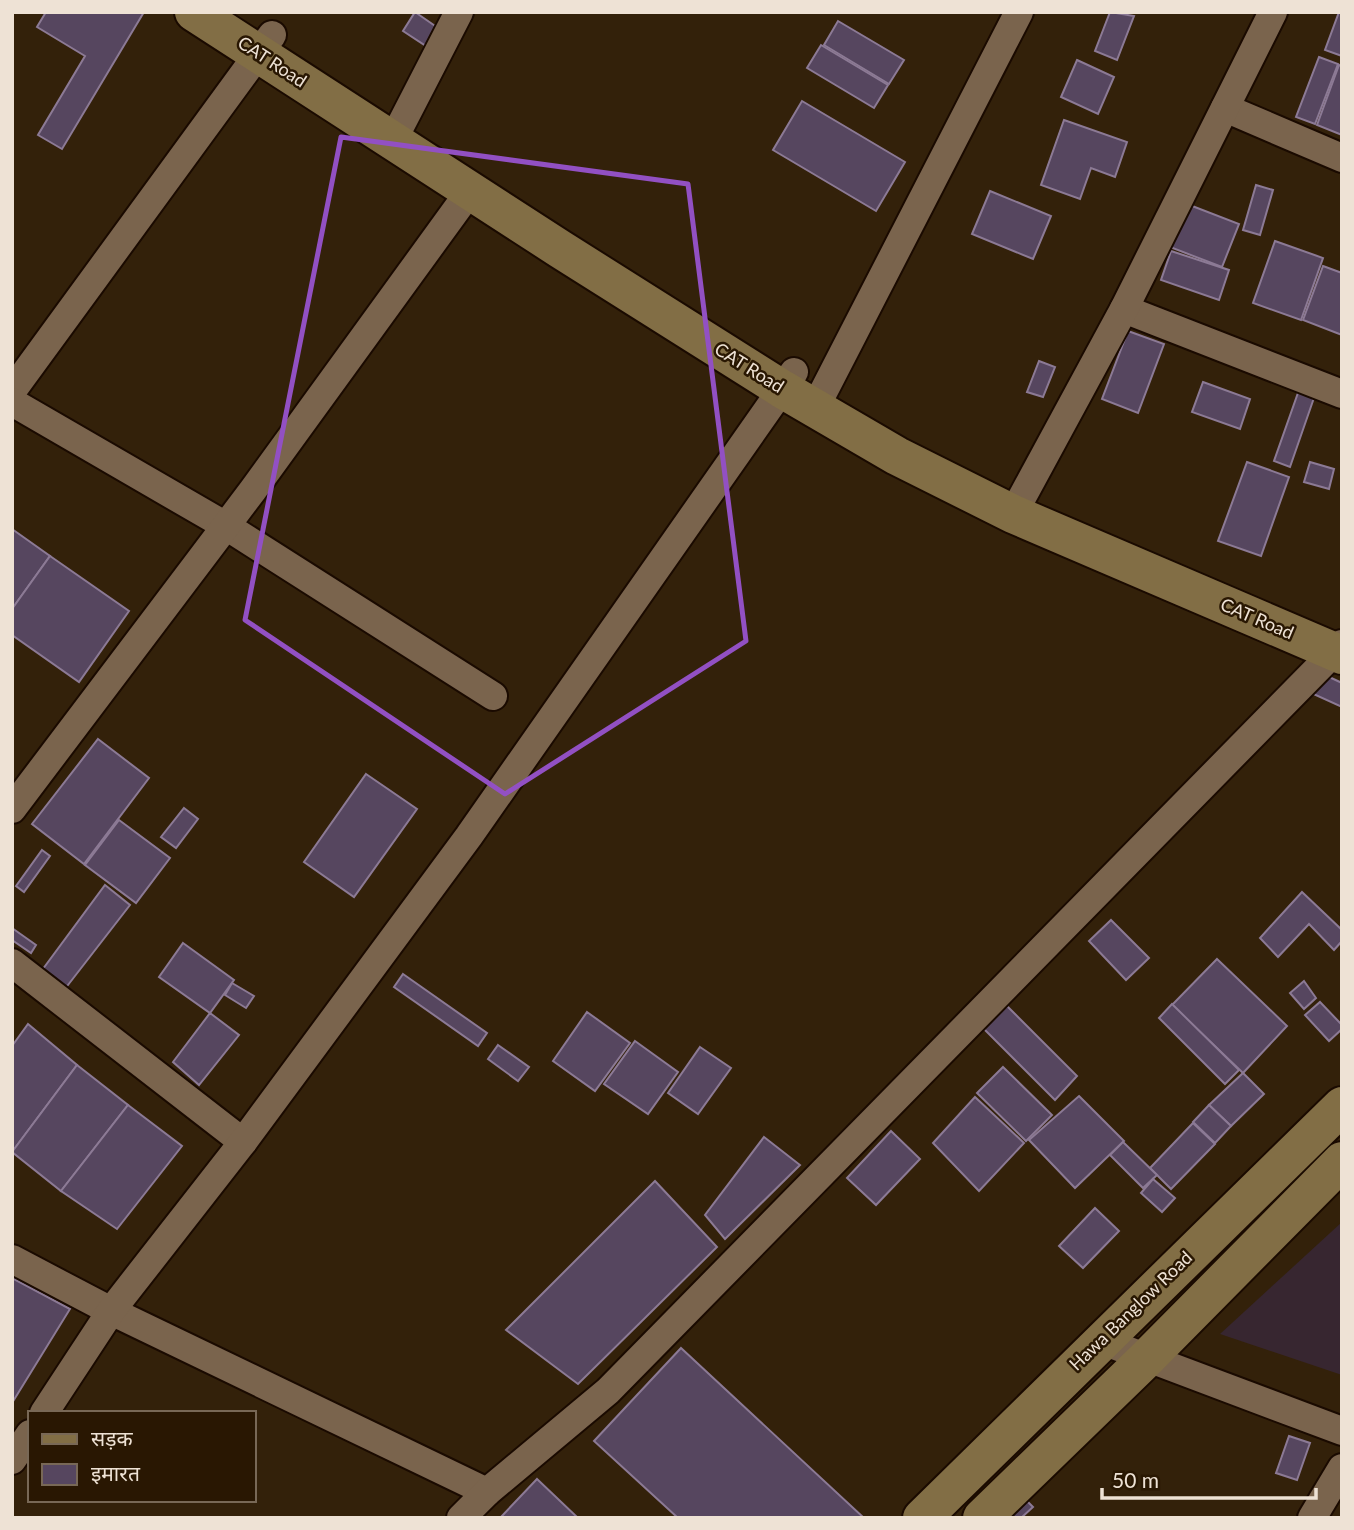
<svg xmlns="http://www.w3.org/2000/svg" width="1354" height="1530" font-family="Lato,'Noto Sans Devanagari',sans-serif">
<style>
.education{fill:#372630}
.building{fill:#56465f;stroke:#8c7a95;stroke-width:2}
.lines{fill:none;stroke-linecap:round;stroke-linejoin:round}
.street-casing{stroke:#1a0a00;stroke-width:32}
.secondary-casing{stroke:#1a0a00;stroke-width:42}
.street{stroke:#7a644d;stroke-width:28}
.secondary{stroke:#826e45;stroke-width:38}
.marked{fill:none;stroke:#9250c3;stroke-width:5;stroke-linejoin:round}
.labels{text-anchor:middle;stroke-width:5;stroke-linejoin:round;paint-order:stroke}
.street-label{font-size:18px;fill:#eee2d5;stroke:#291702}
</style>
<rect width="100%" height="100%" fill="#33210a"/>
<polygon class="education" points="1342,1222 1342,1375 1220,1334"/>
<g class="building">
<polygon points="46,12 144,12 62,149 38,135 85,56 37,27"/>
<polygon points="415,12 438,28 426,46 403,31"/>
<polygon points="1110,12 1134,16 1117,60 1095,51"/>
<polygon points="1339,12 1342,12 1342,56 1325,50"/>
<polygon points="838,21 904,60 889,84 824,45"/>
<polygon points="821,45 888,85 874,108 807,68"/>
<polygon points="1319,57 1338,64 1315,124 1296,117"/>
<polygon points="1077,60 1114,77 1098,114 1061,97"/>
<polygon points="1339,65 1342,66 1342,135 1317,125"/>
<polygon points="802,101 905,162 876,211 773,150"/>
<polygon points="1064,120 1127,142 1115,177 1091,168 1080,199 1041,185"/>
<polygon points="1256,185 1273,190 1260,235 1243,230"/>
<polygon points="990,191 1051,216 1033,259 972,234"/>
<polygon points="1187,204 1239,224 1222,267 1170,247"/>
<polygon points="1275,241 1323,258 1301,320 1253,303"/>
<polygon points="1171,251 1229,270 1219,300 1161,280"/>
<polygon points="1323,266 1342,273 1342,335 1303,320"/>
<polygon points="1128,331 1164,344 1138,413 1102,399"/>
<polygon points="1039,361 1055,367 1043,397 1027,392"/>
<polygon points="1203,382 1250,399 1240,429 1192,412"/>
<polygon points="1299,390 1315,395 1290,467 1274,461"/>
<polygon points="1247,462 1289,477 1261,556 1218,541"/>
<polygon points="1310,462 1334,469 1329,489 1304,482"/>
<polygon points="12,529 50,556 12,609"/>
<polygon points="50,556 129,611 79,682 12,635 12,609"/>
<polygon points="1327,676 1342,683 1342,707 1309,692"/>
<polygon points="98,739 149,778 84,864 32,824"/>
<polygon points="366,774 417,809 354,897 304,862"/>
<polygon points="184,808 198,819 176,848 161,837"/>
<polygon points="119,820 170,858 136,903 85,865"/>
<polygon points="42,850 50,856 24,892 16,886"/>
<polygon points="105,885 130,905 61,994 37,977"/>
<polygon points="1302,892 1342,930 1342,941 1334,950 1309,924 1278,957 1260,938"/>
<polygon points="1111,920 1149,958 1126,980 1089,941"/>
<polygon points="12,928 36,945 31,953 12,940"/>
<polygon points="183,943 234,980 210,1013 159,977"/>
<polygon points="1217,959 1287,1026 1243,1073 1172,1005"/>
<polygon points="403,974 487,1033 478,1046 394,987"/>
<polygon points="1304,981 1316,998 1304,1009 1290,993"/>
<polygon points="232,983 254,996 246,1008 225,995"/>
<polygon points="1320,1002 1342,1025 1342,1029 1329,1041 1305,1015"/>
<polygon points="1172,1004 1239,1070 1225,1084 1159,1018"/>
<polygon points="1007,1006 1077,1076 1055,1100 983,1028"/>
<polygon points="587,1012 630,1043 595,1091 553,1061"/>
<polygon points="210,1013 239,1035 199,1085 173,1062"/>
<polygon points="28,1024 77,1065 12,1152 12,1046"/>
<polygon points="635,1041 678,1072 648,1114 604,1084"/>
<polygon points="498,1045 529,1067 518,1081 488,1059"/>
<polygon points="700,1047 731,1068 698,1114 668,1093"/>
<polygon points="77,1065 128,1105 61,1191 12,1152"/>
<polygon points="1003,1067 1052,1115 1026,1141 977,1093"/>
<polygon points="1243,1073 1264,1094 1231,1126 1209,1105"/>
<polygon points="1079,1096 1124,1141 1075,1188 1029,1140"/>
<polygon points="975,1097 1024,1143 979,1191 933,1143"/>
<polygon points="128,1105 182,1146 117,1229 61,1191"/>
<polygon points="1209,1105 1231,1126 1215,1143 1193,1122"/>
<polygon points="1193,1123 1215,1144 1171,1189 1150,1168"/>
<polygon points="891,1131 920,1159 876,1205 847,1178"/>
<polygon points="764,1137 800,1165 725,1239 705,1215"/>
<polygon points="1123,1142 1157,1175 1143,1188 1110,1155"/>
<polygon points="1153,1179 1175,1198 1162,1212 1141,1193"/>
<polygon points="655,1181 717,1247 578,1384 506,1330"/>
<polygon points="1095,1208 1119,1231 1083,1268 1059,1246"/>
<polygon points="12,1278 70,1309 12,1403"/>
<polygon points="681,1348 864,1518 678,1518 594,1441"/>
<polygon points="1289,1436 1310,1443 1297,1480 1276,1473"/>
<polygon points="537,1479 578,1518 500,1518"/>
<polygon points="1023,1497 1033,1507 1021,1518 1002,1518"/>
</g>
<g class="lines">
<defs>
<g id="street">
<polyline points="1225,108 1342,158"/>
<polyline points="393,140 459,12"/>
<polyline points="1124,309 1342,394"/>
<polyline points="12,391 272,35"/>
<polyline points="12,402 226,526 493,696"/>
<polyline points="815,408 1019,12"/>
<polyline points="1013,514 1124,309 1273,12"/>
<polyline points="12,809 253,490 470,191"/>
<polyline points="12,963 243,1142"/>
<polyline points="12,1259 111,1311 487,1492"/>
<polyline points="1100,1340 1342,1431"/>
<polyline points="44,1413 111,1311 243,1142 469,836 794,372"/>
<polyline points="12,1460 30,1434"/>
<polyline points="461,1518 487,1492 608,1391 1342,644"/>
<polyline points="1312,1518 1342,1468"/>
</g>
<g id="secondary">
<polyline points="194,12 560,249 782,389 897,456 1013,514 1342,655"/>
<polyline points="922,1518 1342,1106"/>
<polyline points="982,1518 1147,1358 1342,1161"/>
</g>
</defs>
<use href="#street" class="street-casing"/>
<use href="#secondary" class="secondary-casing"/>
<use href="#street" class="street"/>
<use href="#secondary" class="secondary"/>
</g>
<path class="marked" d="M 341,137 L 688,184 L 746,641 L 505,794 L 245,620 Z"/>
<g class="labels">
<g class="street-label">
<text transform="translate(272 62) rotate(33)" y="6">CAT Road</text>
<text transform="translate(749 368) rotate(32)" y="6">CAT Road</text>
<text transform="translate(1257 619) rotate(23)" y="6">CAT Road</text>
<text transform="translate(1131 1311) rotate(-44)" y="6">Hawa Banglow Road</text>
</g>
</g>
<rect width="1354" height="1530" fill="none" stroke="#eee2d5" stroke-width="28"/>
<rect x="28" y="1411" width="228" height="91" fill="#291702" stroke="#786856" stroke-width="2"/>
<rect x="42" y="1434" width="35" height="10" fill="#826e45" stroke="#786856" stroke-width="2"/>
<text x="91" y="1446" font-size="21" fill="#eee2d5">सड़क</text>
<rect x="42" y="1464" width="35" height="21" fill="#56465f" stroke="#786856" stroke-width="2"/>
<text x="91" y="1481" font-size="21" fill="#eee2d5">इमारत</text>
<path d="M1102 1488v10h214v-10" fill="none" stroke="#eee2d5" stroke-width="3.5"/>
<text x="1112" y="1488" font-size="21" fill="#eee2d5" stroke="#291702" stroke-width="5" paint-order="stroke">50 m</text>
</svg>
